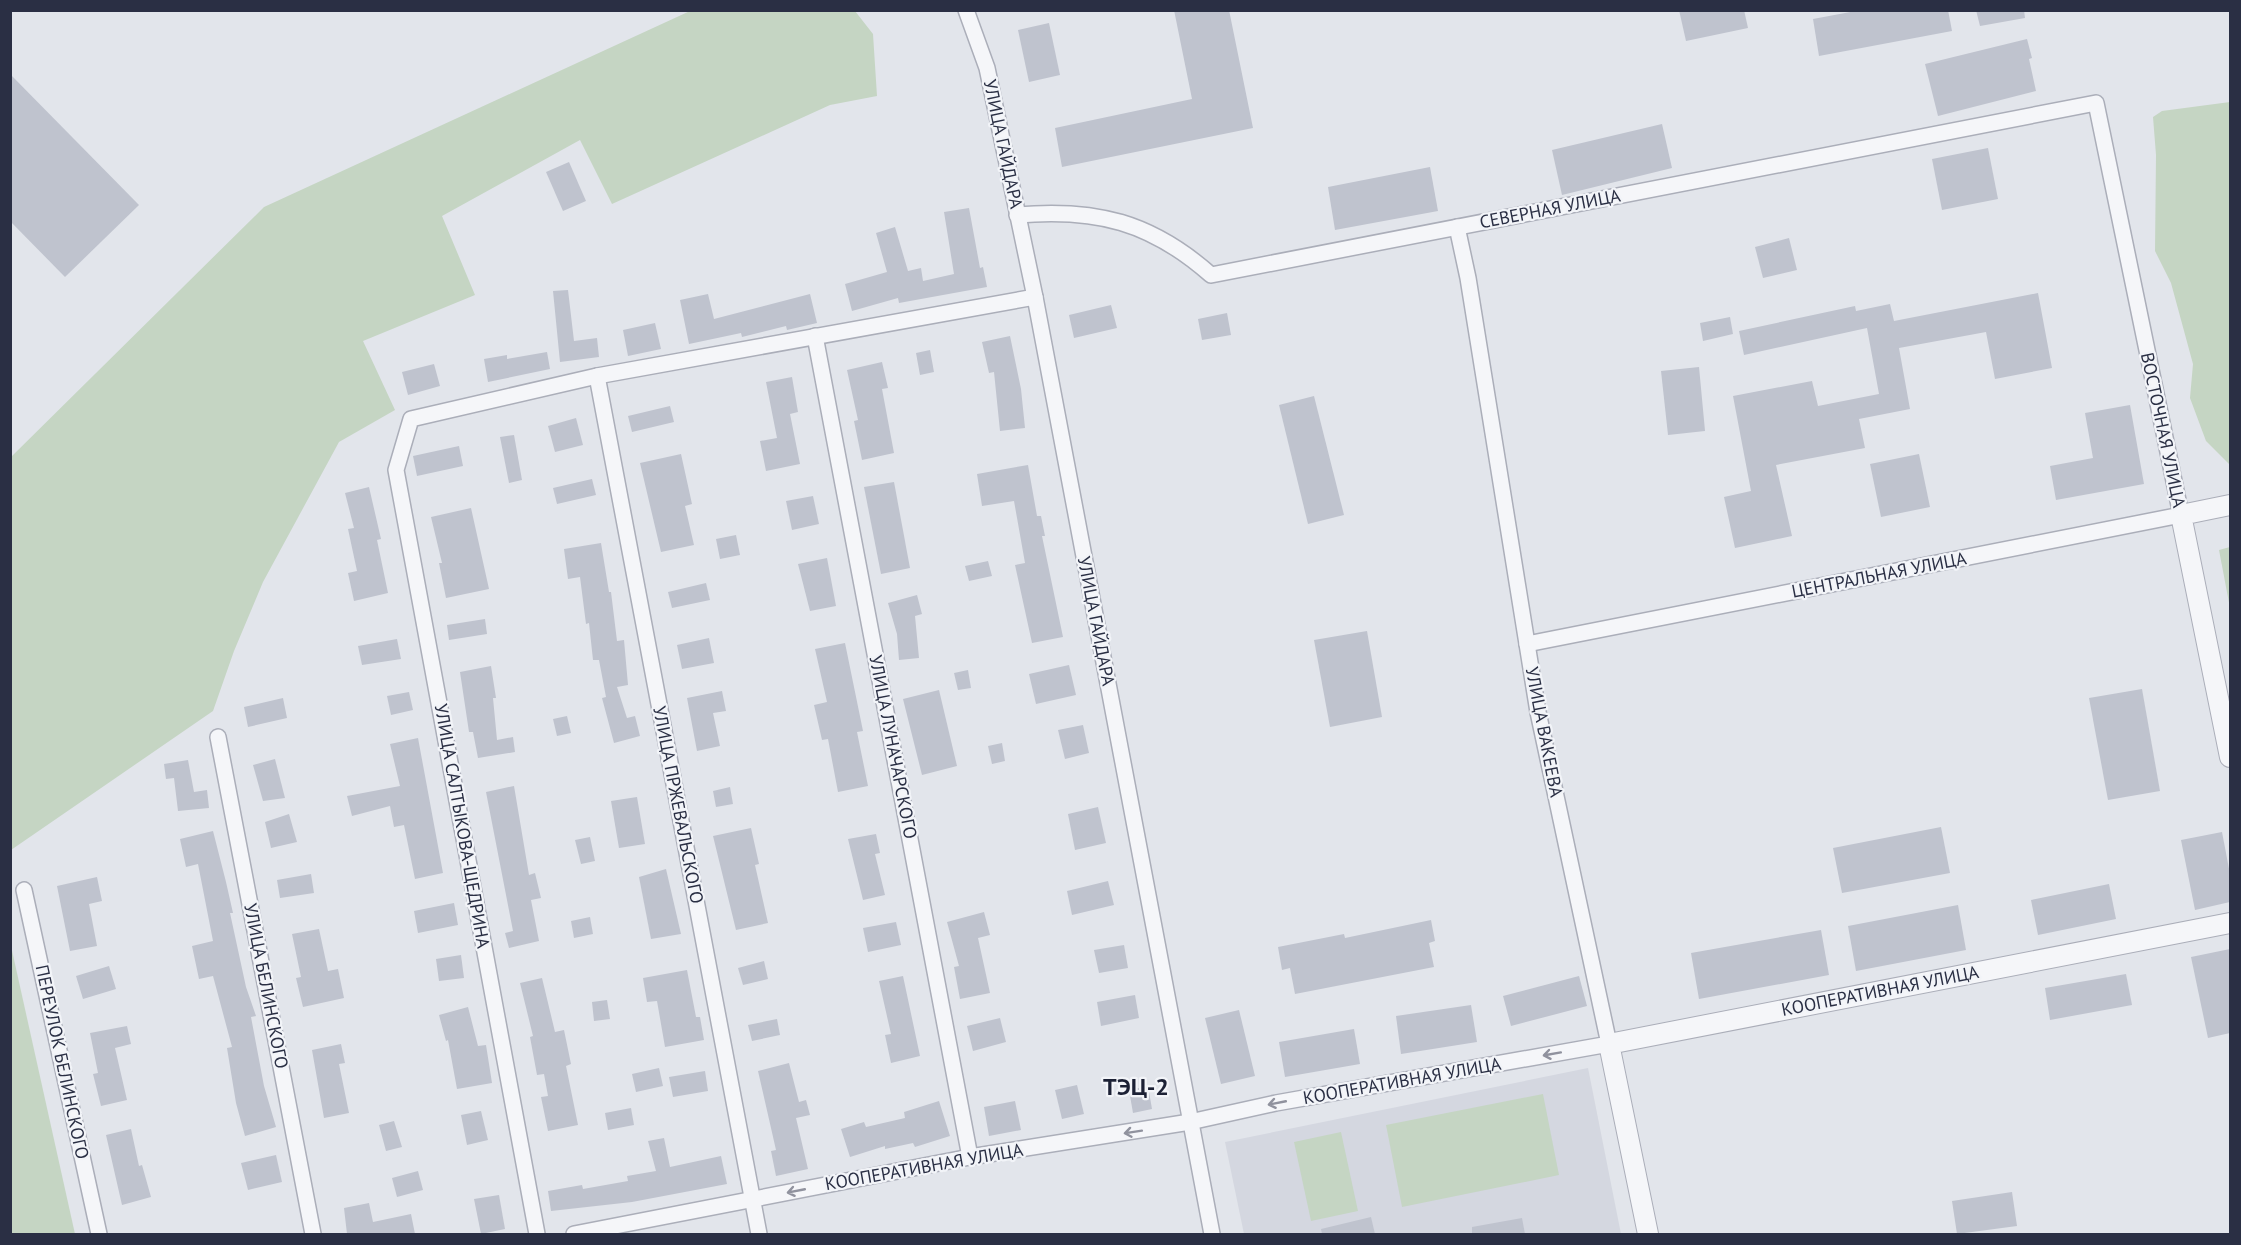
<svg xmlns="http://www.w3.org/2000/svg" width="2241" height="1245" font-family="'PT Sans',sans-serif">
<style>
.built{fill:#d4d7e0}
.green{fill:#c5d5c3}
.building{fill:#bfc3ce}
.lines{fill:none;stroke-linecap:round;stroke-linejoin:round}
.minor-casing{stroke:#abaeb9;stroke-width:18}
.tertiary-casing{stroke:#abaeb9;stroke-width:22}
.minor{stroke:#f5f6f9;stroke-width:15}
.tertiary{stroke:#f5f6f9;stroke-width:20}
.oneway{stroke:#90929e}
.labels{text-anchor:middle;stroke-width:4.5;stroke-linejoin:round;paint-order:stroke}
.street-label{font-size:18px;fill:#2a2f44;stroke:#f2f4f8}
.district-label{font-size:24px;font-weight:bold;fill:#1c2135;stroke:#f2f4f8}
</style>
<rect width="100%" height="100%" fill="#e2e5eb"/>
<polygon class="built" points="1588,1068 1621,1234 1244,1234 1225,1142"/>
<g class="green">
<polygon points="690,11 855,11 873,34 877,96 830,105 612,204 580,140 442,216 475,295 363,341 395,410 339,442 263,582 234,651 213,711 11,850 11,457 264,207"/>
<polygon points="2230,102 2230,465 2206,441 2190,398 2193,364 2171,283 2155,251 2156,155 2153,117 2162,111"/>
<polygon points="2230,547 2230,608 2219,550"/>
<polygon points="10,946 11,946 75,1234 11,1234"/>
<polygon points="1543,1094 1559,1175 1402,1207 1386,1125"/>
<polygon points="1341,1132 1358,1211 1311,1221 1294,1142"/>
</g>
<g class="building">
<polygon points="1174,10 1229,10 1253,128 1062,167 1055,128 1192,99"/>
<polygon points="1679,10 1744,10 1748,28 1686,41"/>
<polygon points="1861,10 1948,10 1952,31 1819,56 1813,19"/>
<polygon points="1976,10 2024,10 2025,18 1980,26"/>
<polygon points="1049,23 1060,75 1029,82 1018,30"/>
<polygon points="2027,39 2032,58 2029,59 2036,91 1938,116 1925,64"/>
<polygon points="10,74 139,205 65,277 10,221"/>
<polygon points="1662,124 1672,168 1562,195 1552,150"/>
<polygon points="1988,148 1998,199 1942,210 1932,159"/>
<polygon points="569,162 586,201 563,211 546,172"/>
<polygon points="1430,167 1438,211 1335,230 1328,187"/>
<polygon points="969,208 980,268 983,267 987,287 899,303 898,298 852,311 845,284 887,272 876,233 895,227 908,271 921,268 923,281 954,274 944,212"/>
<polygon points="1789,238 1797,270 1763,278 1755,247"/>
<polygon points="568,290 574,341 597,338 599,357 560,362 553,291"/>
<polygon points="2038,293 2052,368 1995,379 1986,332 1899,348 1910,409 1859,419 1865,448 1776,465 1792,536 1735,548 1724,497 1751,491 1733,396 1812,381 1818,406 1879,394 1867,328 1744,355 1739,331 1855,306 1856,311 1890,304 1894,321"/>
<polygon points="708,294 714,319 810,294 817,323 787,330 786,326 742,337 741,333 689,344 680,300"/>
<polygon points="1111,305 1117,328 1074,338 1069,315"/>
<polygon points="1227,313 1231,335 1202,340 1198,319"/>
<polygon points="1730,317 1733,334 1703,341 1700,323"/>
<polygon points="655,323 661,349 628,356 623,330"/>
<polygon points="1010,336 1021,389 1025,428 1000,431 994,372 989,373 982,342"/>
<polygon points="930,350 934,372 920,375 916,353"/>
<polygon points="547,352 550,369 488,382 484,359 507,355 507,359"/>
<polygon points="882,362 888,388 882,389 894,453 862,460 854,421 858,420 847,370"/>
<polygon points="434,364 440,386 408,395 402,372"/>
<polygon points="1699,367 1705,431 1668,435 1661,371"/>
<polygon points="792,377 798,412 790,414 800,464 766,471 760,441 777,438 766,382"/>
<polygon points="1314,396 1344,515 1308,524 1279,405"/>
<polygon points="2130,405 2144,484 2056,500 2050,466 2093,458 2085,413"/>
<polygon points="670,406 674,422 632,432 628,416"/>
<polygon points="576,418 583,445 555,452 548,426"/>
<polygon points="514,435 522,480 509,483 500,437"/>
<polygon points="459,446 463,466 417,476 413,456"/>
<polygon points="681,454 692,504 685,506 694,545 661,552 640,463"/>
<polygon points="1919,454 1930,507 1881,517 1870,464"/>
<polygon points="1028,465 1037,516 1041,516 1045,536 1042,536 1063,637 1032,643 1015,565 1025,563 1014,501 982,506 977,474"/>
<polygon points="592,479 596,495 557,504 553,488"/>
<polygon points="894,482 910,568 881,574 864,487"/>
<polygon points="369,487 381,539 377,540 388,593 354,601 348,573 357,571 348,529 354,528 345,493"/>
<polygon points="813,496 819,524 792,530 786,501"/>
<polygon points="471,508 489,589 446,598 439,563 442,563 431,517"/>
<polygon points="736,535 740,555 720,559 716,539"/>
<polygon points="601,543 609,592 611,592 617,641 624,640 628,685 617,687 627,718 635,716 640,736 614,743 602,698 606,697 599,660 593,660 589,623 586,624 580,577 568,579 564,549"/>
<polygon points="827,558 836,606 810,611 798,564"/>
<polygon points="988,561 992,576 969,581 965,566"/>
<polygon points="706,583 710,600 672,608 668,592"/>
<polygon points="917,595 922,614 915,616 919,658 899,660 897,634 888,603"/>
<polygon points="485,619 487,634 449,640 447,625"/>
<polygon points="1367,631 1382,717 1330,727 1314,640"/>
<polygon points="709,638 714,663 682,669 677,645"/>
<polygon points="397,639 401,659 362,665 358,646"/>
<polygon points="845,643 863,731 857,732 868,786 838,792 828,739 822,740 814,705 827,702 815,649"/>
<polygon points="1069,665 1076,695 1036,704 1029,674"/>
<polygon points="491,666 496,698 493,698 497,740 513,737 515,752 478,758 473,732 469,732 460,672"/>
<polygon points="968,670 971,688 958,690 954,673"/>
<polygon points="2142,689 2160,791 2108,800 2089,698"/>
<polygon points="939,690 957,766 922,775 903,699"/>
<polygon points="722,691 726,711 713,713 720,746 697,751 687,698"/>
<polygon points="409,692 413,710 391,715 387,696"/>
<polygon points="283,698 287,718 248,727 244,707"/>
<polygon points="567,716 571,733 557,736 553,719"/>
<polygon points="1083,725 1089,753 1065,759 1058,730"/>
<polygon points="418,738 443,873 415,879 404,825 394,827 390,806 352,816 347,796 400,786 390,744"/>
<polygon points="1002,743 1005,761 992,764 988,746"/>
<polygon points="275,759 285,798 263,801 253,765"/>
<polygon points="188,760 194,792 207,790 209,808 178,811 174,778 166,779 164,764"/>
<polygon points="514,786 529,875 535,873 541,898 531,900 539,941 509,948 505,933 513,931 486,792"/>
<polygon points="730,787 733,804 716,807 713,791"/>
<polygon points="637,797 645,844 619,848 611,801"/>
<polygon points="1098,807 1106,843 1075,850 1068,814"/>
<polygon points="289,814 297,842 271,848 265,822"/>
<polygon points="1941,827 1950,873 1842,893 1833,848"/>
<polygon points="751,828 759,864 755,865 768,923 736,930 713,836"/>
<polygon points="213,831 226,882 233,913 230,913 246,987 256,1016 251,1017 264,1086 276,1127 245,1136 236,1103 227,1048 232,1047 213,976 199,979 192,946 213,941 198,864 186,867 180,839"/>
<polygon points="2222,832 2230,874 2230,902 2195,910 2181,840"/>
<polygon points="876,834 880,853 875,854 885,895 863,900 848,839"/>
<polygon points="590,837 595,861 581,864 575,840"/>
<polygon points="666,869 681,934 651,939 639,877"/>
<polygon points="311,874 314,893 280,898 277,880"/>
<polygon points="97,877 102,901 89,904 97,946 70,951 57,886"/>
<polygon points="1108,881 1114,905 1072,915 1067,891"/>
<polygon points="2109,884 2116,919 2038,935 2031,900"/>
<polygon points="454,903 458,925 418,933 414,911"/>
<polygon points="1958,905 1966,950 1856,971 1848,926"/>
<polygon points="984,912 990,935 978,938 990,993 960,999 954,967 959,966 947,922"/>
<polygon points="590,917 593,934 574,938 571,921"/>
<polygon points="1431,920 1435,941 1429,943 1434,967 1295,994 1290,968 1282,970 1278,947 1344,934 1345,938"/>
<polygon points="896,922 901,945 868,952 863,928"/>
<polygon points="319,929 328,971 338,969 344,998 303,1007 296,978 301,977 292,934"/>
<polygon points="1821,930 1829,975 1699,999 1691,953"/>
<polygon points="1124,945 1128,968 1099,973 1094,950"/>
<polygon points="2230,949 2230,1033 2208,1038 2191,957"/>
<polygon points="461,955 464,978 439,981 436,959"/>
<polygon points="764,961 768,979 743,985 738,968"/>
<polygon points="109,966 116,989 83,999 76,976"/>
<polygon points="687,970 696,1017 700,1017 704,1040 665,1047 657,1001 647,1002 643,978"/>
<polygon points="2126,974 2132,1005 2050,1020 2045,988"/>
<polygon points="903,976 920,1056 891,1063 885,1035 891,1034 879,981"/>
<polygon points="1579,976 1587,1006 1511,1026 1503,996"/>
<polygon points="542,978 555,1032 564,1030 571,1064 566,1066 578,1125 548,1131 541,1097 548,1096 544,1074 537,1075 530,1037 533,1036 520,983"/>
<polygon points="1135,995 1139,1018 1101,1026 1097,1002"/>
<polygon points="607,1000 610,1019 594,1021 592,1002"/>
<polygon points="1471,1005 1477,1042 1401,1054 1396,1016"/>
<polygon points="468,1007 478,1046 486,1045 492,1083 457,1089 448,1040 446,1041 439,1015"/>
<polygon points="1239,1010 1255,1076 1221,1084 1205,1018"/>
<polygon points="1000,1018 1006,1042 973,1051 967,1026"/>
<polygon points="777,1019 780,1035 752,1041 748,1025"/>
<polygon points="127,1026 131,1044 115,1048 127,1100 101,1106 93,1074 98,1073 90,1033"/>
<polygon points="1354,1029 1360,1064 1285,1077 1279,1042"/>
<polygon points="341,1044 345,1063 339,1064 349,1113 324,1118 312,1050"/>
<polygon points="789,1063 799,1102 806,1100 810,1115 796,1118 808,1169 776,1176 771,1151 776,1150 758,1071"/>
<polygon points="659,1068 663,1086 636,1092 632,1074"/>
<polygon points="705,1071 708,1091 673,1097 669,1077"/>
<polygon points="1077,1085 1084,1114 1062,1119 1055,1090"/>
<polygon points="1148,1086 1152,1109 1133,1113 1129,1090"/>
<polygon points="939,1101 950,1136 915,1147 913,1143 885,1149 885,1146 850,1157 841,1129 864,1122 866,1127 905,1118 904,1112"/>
<polygon points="1015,1101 1021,1130 989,1136 984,1107"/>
<polygon points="631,1108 634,1125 608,1130 605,1113"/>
<polygon points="481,1111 488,1140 467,1145 461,1115"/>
<polygon points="394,1121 402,1147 386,1151 379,1125"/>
<polygon points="131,1129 139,1166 142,1165 151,1197 122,1205 106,1135"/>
<polygon points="664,1138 670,1167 721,1156 727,1184 632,1202 551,1211 548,1191 582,1185 583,1189 628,1181 627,1176 656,1171 648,1141"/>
<polygon points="276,1155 282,1182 248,1190 241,1163"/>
<polygon points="418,1171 423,1190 397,1197 392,1178"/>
<polygon points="2012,1192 2017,1226 1957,1234 1952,1201"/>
<polygon points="499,1195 505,1229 481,1234 474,1199"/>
<polygon points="369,1203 373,1222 411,1214 415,1234 347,1234 344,1208"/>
<polygon points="1371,1217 1375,1234 1322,1234 1321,1229"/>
<polygon points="1522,1218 1525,1234 1472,1234 1472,1227"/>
</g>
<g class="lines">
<defs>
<g id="minor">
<polyline points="966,10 987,68 1035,297 1212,1234"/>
<path d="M 1017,215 C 1096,208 1151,222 1211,275 L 2096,103 L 2181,515 L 1527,644"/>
<polyline points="815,336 970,1157"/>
<polyline points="597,376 759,1234"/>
<polyline points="218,737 313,1234"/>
<polyline points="24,890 99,1234"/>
<polyline points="537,1234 396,470 411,419 597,376 1035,297"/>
<polyline points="574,1234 970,1157 1190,1122 1276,1103 1609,1044 1538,712 1468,278 1457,227"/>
</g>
<g id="tertiary">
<polyline points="2230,505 2181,515 2230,757"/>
<polyline points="1648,1234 1609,1044 2230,923"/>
</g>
</defs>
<use href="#minor" class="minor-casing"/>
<use href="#tertiary" class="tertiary-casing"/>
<use href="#minor" class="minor"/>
<use href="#tertiary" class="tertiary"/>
</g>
<defs><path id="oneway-shaft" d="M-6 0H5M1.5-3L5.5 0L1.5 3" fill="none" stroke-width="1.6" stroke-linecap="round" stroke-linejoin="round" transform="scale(1.5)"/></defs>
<g class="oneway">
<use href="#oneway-shaft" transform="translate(1552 1054) rotate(170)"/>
<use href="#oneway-shaft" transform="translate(1277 1103) rotate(169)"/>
<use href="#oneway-shaft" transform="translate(1133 1132) rotate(171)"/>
<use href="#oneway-shaft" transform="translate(796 1191) rotate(169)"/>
</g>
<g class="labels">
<g class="street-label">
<text transform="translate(1003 144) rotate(78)" y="6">УЛИЦА ГАЙДАРА</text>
<text transform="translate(1550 209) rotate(-11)" y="6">СЕВЕРНАЯ УЛИЦА</text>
<text transform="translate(2163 430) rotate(78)" y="6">ВОСТОЧНАЯ УЛИЦА</text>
<text transform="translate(1879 575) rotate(-11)" y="6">ЦЕНТРАЛЬНАЯ УЛИЦА</text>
<text transform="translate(1096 621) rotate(79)" y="6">УЛИЦА ГАЙДАРА</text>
<text transform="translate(1544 732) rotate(79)" y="6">УЛИЦА ВАКЕЕВА</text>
<text transform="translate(893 747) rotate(79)" y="6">УЛИЦА ЛУНАЧАРСКОГО</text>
<text transform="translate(678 805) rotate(79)" y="6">УЛИЦА ПРЖЕВАЛЬСКОГО</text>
<text transform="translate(462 826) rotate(80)" y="6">УЛИЦА САЛТЫКОВА-ЩЕДРИНА</text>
<text transform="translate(266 986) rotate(79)" y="6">УЛИЦА БЕЛИНСКОГО</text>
<text transform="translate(1880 991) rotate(-11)" y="6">КООПЕРАТИВНАЯ УЛИЦА</text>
<text transform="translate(62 1062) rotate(78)" y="6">ПЕРЕУЛОК БЕЛИНСКОГО</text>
<text transform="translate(1402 1081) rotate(-10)" y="6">КООПЕРАТИВНАЯ УЛИЦА</text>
<text transform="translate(924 1167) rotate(-10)" y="6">КООПЕРАТИВНАЯ УЛИЦА</text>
</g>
<g class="district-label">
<text x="1136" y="1095">ТЭЦ-2</text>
</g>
</g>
<rect width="2241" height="1245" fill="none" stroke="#2a2f44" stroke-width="24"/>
</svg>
